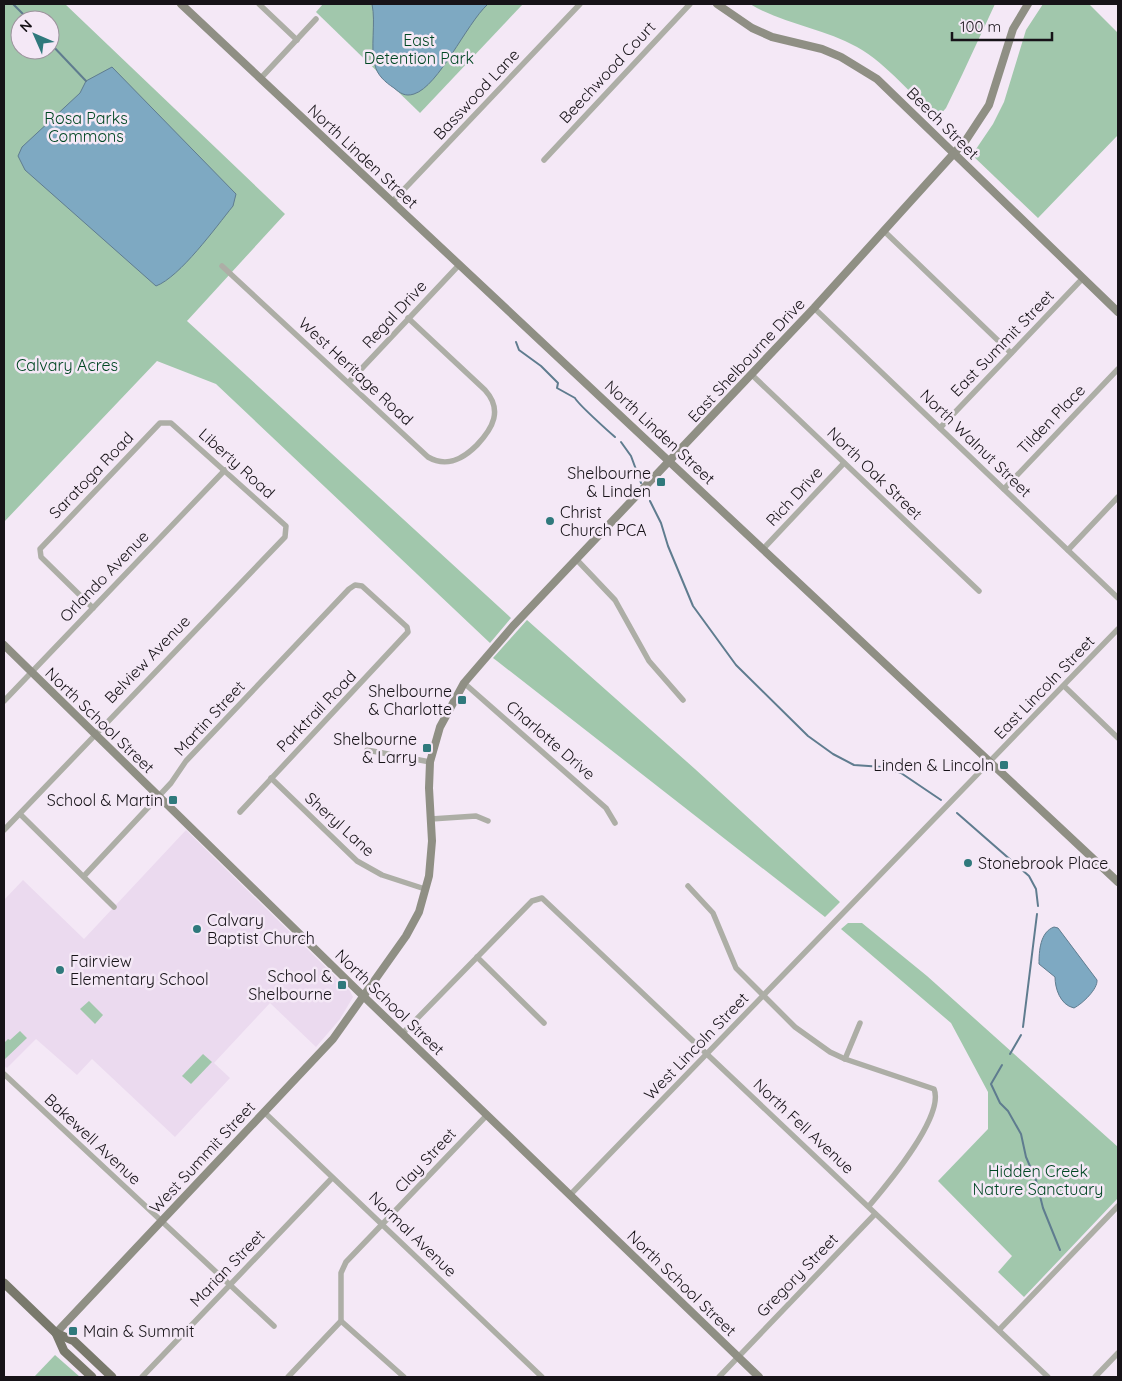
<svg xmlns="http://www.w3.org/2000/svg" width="1122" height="1381" font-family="Quicksand,sans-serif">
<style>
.built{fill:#ebdaef}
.green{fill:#a1c7ac;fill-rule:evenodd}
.water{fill:#7ea9c2;stroke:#5f7c8f}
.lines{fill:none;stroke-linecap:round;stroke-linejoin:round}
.stream{stroke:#5f7c8f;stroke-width:2}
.street{stroke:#adaea6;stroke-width:5.5}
.secondary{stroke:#8f8f84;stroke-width:8}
.primary{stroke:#79796c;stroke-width:9}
.poi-dot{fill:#2f797c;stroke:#f4e8f6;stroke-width:2}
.labels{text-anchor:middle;stroke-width:5;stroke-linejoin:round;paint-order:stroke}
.park-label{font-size:16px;fill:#004723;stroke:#f4e8f6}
.street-label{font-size:16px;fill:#171318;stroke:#f4e8f6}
.poi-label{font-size:16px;fill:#171318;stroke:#f4e8f6;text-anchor:end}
</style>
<rect width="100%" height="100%" fill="#f4e8f6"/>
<polygon class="built" points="186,830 350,991 353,997 340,1019 316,1047 270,1003 214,1063 230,1078 175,1137 92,1059 77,1075 36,1039 7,1068 4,1066 4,900 23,880 84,939"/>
<g class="green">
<path d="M 4,4 L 65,4 L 285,214 L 187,321 L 511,618 L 490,643 L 216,384 L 157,361 L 4,522 ZM 20,20 L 50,20 L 50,50 L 20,50 Z"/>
<polygon points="323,4 523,4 420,113 316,12"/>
<path d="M 750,4 L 995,4 L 962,75 L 946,108 L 939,116 C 910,96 889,65 857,47 C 823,28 783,24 750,4 Z"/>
<polygon points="1043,4 1089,4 1118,33 1118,135 1038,218 972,155 993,124 1004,102 1026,30"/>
<polygon points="527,620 695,769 840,902 825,917 497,661 493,658"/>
<polygon points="848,923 862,923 927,976 1118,1147 1118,1198 1024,1297 998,1272 1012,1256 938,1181 988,1129 988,1092 951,1023 841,929"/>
<polygon points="89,1001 103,1015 95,1024 80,1009"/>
<polygon points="20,1031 27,1038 4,1060 4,1043 8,1039 10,1040"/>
<polygon points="203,1054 212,1062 191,1084 182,1076"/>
<polygon points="55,1355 80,1377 34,1377"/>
</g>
<g class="water">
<path d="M 372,4 L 488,4 C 466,24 439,86 414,94 C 405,97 400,93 394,88 C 385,82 377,75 375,65 C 370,48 376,23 372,4 Z"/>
<path d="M 112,67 L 236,194 L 233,206 C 216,227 180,277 156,286 L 25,170 L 18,156 L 22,147 L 80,93 L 86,81 Z"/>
<path d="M 1054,927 L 1058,928 L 1097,980 C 1098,989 1082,1004 1074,1008 C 1060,1005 1055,988 1055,977 L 1039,964 C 1039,951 1040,932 1054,927 Z"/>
</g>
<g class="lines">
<g class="stream">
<polyline points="13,4 29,20"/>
<polyline points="50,43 86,81"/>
<path d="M 516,342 L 519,350 L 541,366 L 558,383 L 557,388 L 575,398 C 577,403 608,431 615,437"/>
<polyline points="621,442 631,456 641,483"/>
<polyline points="650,501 661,523 668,546 693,606 736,665 808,736 833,754 854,765 883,767 901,773 941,800"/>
<polyline points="957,813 1029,876 1036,889 1038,906"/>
<polyline points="1023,1027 1037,914"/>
<polyline points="1010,1054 1021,1035"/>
<polyline points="1002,1065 991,1084 1000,1103 1008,1111 1021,1134 1026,1157 1036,1180 1043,1208 1060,1250"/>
</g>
<g class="street">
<polyline points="259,4 297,40"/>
<polyline points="260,79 316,19"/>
<polyline points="544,160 690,4"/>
<polyline points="392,202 580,4"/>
<polyline points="884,231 1011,353"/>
<path d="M 222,266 L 428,457 C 447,468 463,459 477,445 C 493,428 503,410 485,390 L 408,318"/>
<polyline points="814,308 1118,598"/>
<polyline points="751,374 979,591"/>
<polyline points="349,382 459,265"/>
<polyline points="940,428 1083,278"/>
<polyline points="1004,489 1118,369"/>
<polyline points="764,548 844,463"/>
<polyline points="1068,550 1118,497"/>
<polyline points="577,560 615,600 649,661 683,700"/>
<polyline points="464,683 606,808 615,823"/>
<polyline points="1064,686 1118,738"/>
<polyline points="4,701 225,470"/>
<polyline points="367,750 430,762"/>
<polyline points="271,778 357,861 382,875 425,889"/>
<polyline points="20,814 114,907"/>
<polyline points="431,819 476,816 488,821"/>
<polyline points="4,830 285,537 286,526 171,423 160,423 40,549 41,557 93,608"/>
<polyline points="84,876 171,783 186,761 349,589 355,585 362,586 407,627 408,632 240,812"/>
<path d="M 688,886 L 713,913 L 736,968 L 795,1027 L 830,1052 L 845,1059 L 934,1089 C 945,1116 886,1186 869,1206"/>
<polyline points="477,957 544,1023"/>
<polyline points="403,1033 532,901 542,898 1048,1377"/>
<polyline points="845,1059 860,1023"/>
<polyline points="4,1074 274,1326"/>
<polyline points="264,1112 542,1377"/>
<polyline points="570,1195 1118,629"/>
<polyline points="341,1321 404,1377"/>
<polyline points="999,1330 1118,1206"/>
<polyline points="142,1377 332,1178"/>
<polyline points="288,1377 341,1321 341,1273 346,1262 487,1115"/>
<polyline points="719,1377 875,1214"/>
<polyline points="1095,1377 1118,1353"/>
</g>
<g class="secondary">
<polyline points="181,4 1118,882"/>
<polyline points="717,4 752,28 772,37 822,49 841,57 877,79 1118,312"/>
<polyline points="4,645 357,990 759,1377"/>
<polyline points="56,1333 333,1039 406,936 419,912 429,876 432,841 429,788 430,762 440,727 464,683 513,626 814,308 966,140 989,105 1013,29 1028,4"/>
</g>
<g class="primary">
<polyline points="4,1283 56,1333 74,1341 112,1377"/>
<polyline points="56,1333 64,1351 92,1377"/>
</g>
</g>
<g class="poi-dot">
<rect x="656" y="477" width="10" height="10" rx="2.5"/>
<circle cx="550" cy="521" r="5"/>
<rect x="457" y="695" width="10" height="10" rx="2.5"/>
<rect x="422" y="743" width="10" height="10" rx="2.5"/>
<rect x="999" y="760" width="10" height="10" rx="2.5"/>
<rect x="168" y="795" width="10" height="10" rx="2.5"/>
<circle cx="968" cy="863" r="5"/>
<circle cx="197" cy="929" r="5"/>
<circle cx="60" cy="970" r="5"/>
<rect x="337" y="980" width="10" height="10" rx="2.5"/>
<rect x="68" y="1326" width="10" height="10" rx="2.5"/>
</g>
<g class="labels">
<g class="park-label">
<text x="419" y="46">East<tspan x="419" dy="18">Detention Park</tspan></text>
<text x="86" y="124">Rosa Parks<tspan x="86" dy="18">Commons</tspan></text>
<text x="67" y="371">Calvary Acres</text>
<text x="1038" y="1177">Hidden Creek<tspan x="1038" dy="18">Nature Sanctuary</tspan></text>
</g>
<g class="street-label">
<text transform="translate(607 72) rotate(-47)" y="6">Beechwood Court</text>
<text transform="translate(476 94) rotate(-47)" y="6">Basswood Lane</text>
<text transform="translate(943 123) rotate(45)" y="6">Beech Street</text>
<text transform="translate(363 156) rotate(43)" y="6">North Linden Street</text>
<text transform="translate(394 314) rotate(-47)" y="6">Regal Drive</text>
<text transform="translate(1002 343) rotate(-46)" y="6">East Summit Street</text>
<text transform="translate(746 360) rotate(-47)" y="6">East Shelbourne Drive</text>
<text transform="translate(356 371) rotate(43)" y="6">West Heritage Road</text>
<text transform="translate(1051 419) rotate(-46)" y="6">Tilden Place</text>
<text transform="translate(660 432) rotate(43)" y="6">North Linden Street</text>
<text transform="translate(976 443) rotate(44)" y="6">North Walnut Street</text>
<text transform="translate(237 463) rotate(42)" y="6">Liberty Road</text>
<text transform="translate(875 473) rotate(44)" y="6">North Oak Street</text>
<text transform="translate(91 475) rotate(-46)" y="6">Saratoga Road</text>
<text transform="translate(794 496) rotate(-47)" y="6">Rich Drive</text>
<text transform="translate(104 576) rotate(-46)" y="6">Orlando Avenue</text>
<text transform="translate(147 659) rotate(-46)" y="6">Belview Avenue</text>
<text transform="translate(1044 687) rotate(-46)" y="6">East Lincoln Street</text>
<text transform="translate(316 711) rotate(-46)" y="6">Parktrail Road</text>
<text transform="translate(209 718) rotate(-47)" y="6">Martin Street</text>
<text transform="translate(100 720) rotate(44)" y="6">North School Street</text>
<text transform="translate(551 740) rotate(41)" y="6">Charlotte Drive</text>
<text transform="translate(340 824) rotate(42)" y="6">Sheryl Lane</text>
<text transform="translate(390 1002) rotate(44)" y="6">North School Street</text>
<text transform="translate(696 1046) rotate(-46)" y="6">West Lincoln Street</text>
<text transform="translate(804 1126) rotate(43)" y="6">North Fell Avenue</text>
<text transform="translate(93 1139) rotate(43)" y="6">Bakewell Avenue</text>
<text transform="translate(202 1157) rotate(-47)" y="6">West Summit Street</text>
<text transform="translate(425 1160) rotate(-47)" y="6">Clay Street</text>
<text transform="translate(413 1234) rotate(44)" y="6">Normal Avenue</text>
<text transform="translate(227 1268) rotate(-46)" y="6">Marian Street</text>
<text transform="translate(797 1275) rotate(-46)" y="6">Gregory Street</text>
<text transform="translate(682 1283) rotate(44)" y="6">North School Street</text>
</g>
<g class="poi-label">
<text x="651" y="479">Shelbourne<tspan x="651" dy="18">&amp; Linden</tspan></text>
<text x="560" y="518" text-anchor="start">Christ<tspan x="560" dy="18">Church PCA</tspan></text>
<text x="452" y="697">Shelbourne<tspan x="452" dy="18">&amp; Charlotte</tspan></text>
<text x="417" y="745">Shelbourne<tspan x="417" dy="18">&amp; Larry</tspan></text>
<text x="994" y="771">Linden &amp; Lincoln</text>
<text x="163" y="806">School &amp; Martin</text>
<text x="978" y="869" text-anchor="start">Stonebrook Place</text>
<text x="207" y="926" text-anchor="start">Calvary<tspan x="207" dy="18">Baptist Church</tspan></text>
<text x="70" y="967" text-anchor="start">Fairview<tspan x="70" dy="18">Elementary School</tspan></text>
<text x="332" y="982">School &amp;<tspan x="332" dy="18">Shelbourne</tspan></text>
<text x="83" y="1337" text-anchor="start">Main &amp; Summit</text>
</g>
</g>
<rect width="1122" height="1381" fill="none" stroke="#171318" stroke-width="10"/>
<g transform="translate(35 35) rotate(315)"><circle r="24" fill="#f4e8f6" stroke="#9c939d"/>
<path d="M0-4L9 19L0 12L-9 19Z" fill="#2f797c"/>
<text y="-8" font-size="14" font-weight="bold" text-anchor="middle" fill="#171318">N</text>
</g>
<path d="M952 32v8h100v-8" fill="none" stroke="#171318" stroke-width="2.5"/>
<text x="960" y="32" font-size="15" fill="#171318" stroke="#f4e8f6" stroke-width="4" paint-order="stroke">100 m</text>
</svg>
